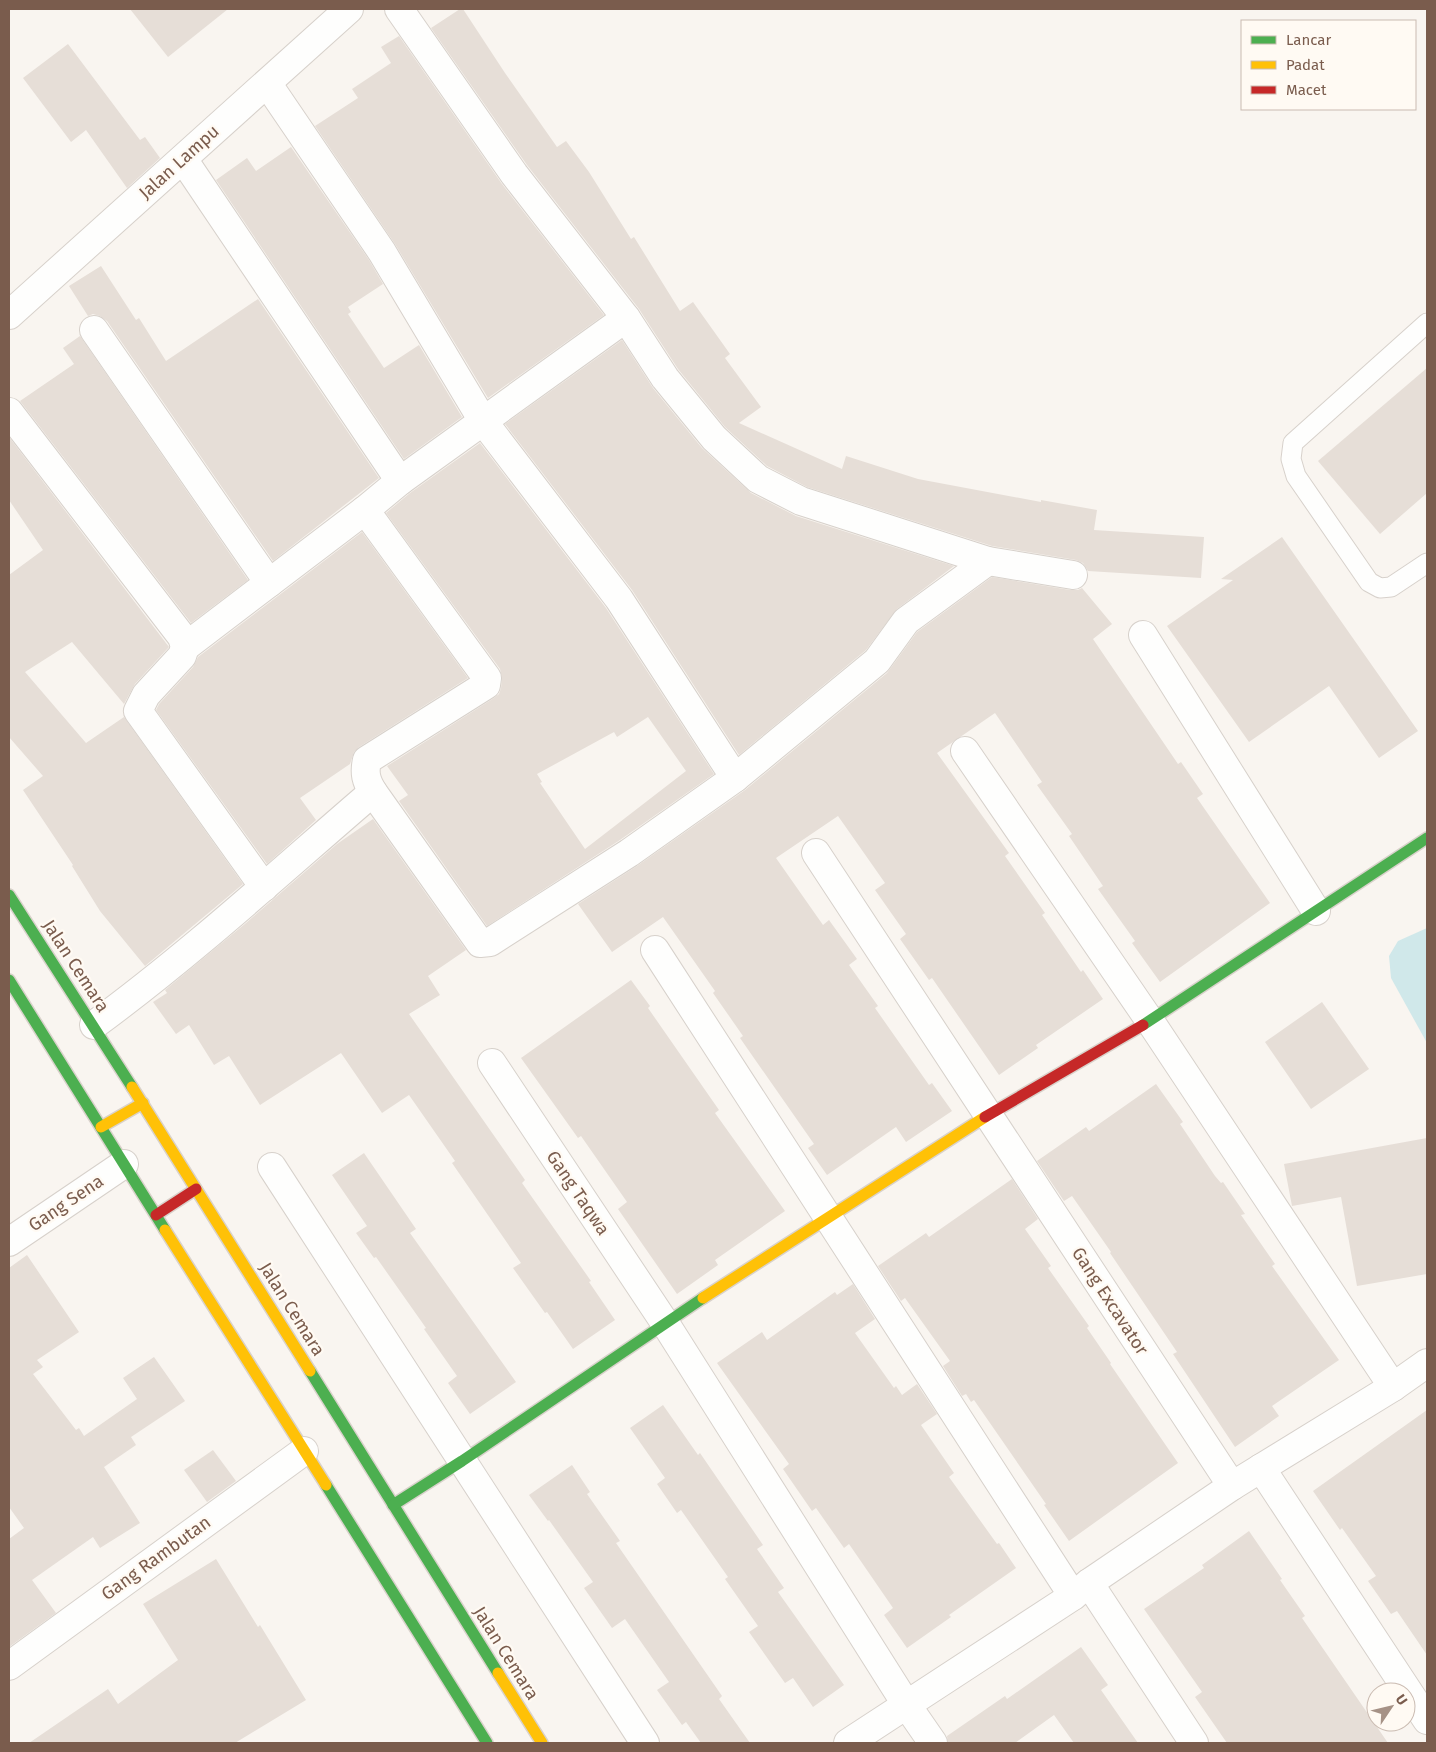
<svg xmlns="http://www.w3.org/2000/svg" width="1436" height="1752" font-family="'Fira Sans',sans-serif">
<style>
.water{fill:#d0e8ea}
.building{fill:#e6ded7;fill-rule:evenodd}
.lines{fill:none;stroke-linecap:round;stroke-linejoin:round}
.lane-casing{stroke:#d7d1cb;stroke-width:21}
.street-casing{stroke:#d7d1cb;stroke-width:30}
.fast-casing{stroke:#d9d2cb;stroke-width:14}
.slow-casing{stroke:#d9d2cb;stroke-width:14}
.jam-casing{stroke:#d9d2cb;stroke-width:14}
.lane{stroke:#fefefd;stroke-width:19}
.street{stroke:#fefefd;stroke-width:28}
.fast{stroke:#4caf50;stroke-width:11}
.slow{stroke:#ffc107;stroke-width:11}
.jam{stroke:#c62828;stroke-width:11}
.labels{text-anchor:middle;stroke-width:4.5;stroke-linejoin:round;paint-order:stroke}
.street-label{font-size:18px;fill:#7a5c4d;stroke:#fffaf3}
</style>
<rect width="100%" height="100%" fill="#f9f5f0"/>
<polygon class="water" points="1427,928 1427,1043 1391,978 1389,956 1398,941"/>
<g class="building">
<polygon points="130,9 228,9 168,57"/>
<polygon points="460,9 463,9 505,73 557,147 566,141 589,172 631,239 634,237 680,311 693,302 730,354 725,358 761,407 739,423 842,469 846,456 918,479 1041,502 1041,500 1097,510 1094,530 1204,537 1201,578 1088,571 1083,563 1076,560 992,546 807,487 767,466 725,427 678,369 639,309 527,165 431,28"/>
<polygon points="399,36 502,184 604,315 488,398 395,244 315,126 358,98 352,89 391,63 381,47"/>
<polygon points="68,44 140,140 145,137 160,158 127,188 86,130 71,142 23,78"/>
<polygon points="291,147 369,260 383,284 348,307 351,312 348,314 384,368 419,345 462,417 404,459 216,180 247,158 256,171"/>
<polygon points="101,266 136,320 139,318 166,361 258,299 379,478 273,561 107,321 100,316 93,314 88,316 69,286"/>
<polygon points="80,336 248,580 191,623 20,401 74,364 63,348"/>
<polygon points="622,340 653,388 702,448 751,493 796,516 954,566 897,609 866,650 739,755 632,590 505,424"/>
<polygon points="1427,368 1427,493 1380,534 1318,461"/>
<polygon points="9,437 169,647 135,684 124,704 72,642 25,672 86,743 124,717 243,884 145,966 100,911 72,866 73,865 23,790 43,776 9,737 9,575 43,550 9,500"/>
<path d="M 480,443 L 606,608 L 714,774 L 620,840 L 487,926 L 399,801 L 408,795 L 387,766 L 494,698 L 499,694 L 501,688 L 502,679 L 500,669 L 386,513 L 410,493 ZM 648,717 L 686,771 L 585,849 L 540,783 L 542,782 L 537,774 L 614,732 L 617,737 Z"/>
<polygon points="362,532 468,678 359,747 354,752 350,764 300,798 316,820 267,864 156,710 159,704 193,667 198,657"/>
<polygon points="1282,537 1418,731 1379,758 1329,686 1249,742 1167,626 1233,580 1221,579"/>
<polygon points="992,577 1070,590 1078,590 1082,588 1112,624 1093,639 1178,764 1181,762 1203,794 1197,798 1270,903 1160,982 1132,943 1135,941 1098,889 1103,886 1069,836 1072,834 1037,785 1042,782 995,713 937,753 1009,853 1005,856 1045,913 1042,915 1081,972 1083,970 1103,999 1036,1045 1038,1048 999,1075 932,978 929,980 900,939 906,934 875,890 885,883 838,816 776,858 823,925 829,920 857,959 849,965 878,1006 875,1008 929,1085 932,1083 952,1111 906,1142 896,1127 827,1175 808,1148 814,1144 740,1038 743,1036 713,993 715,991 663,917 612,952 578,904 637,866 745,790 887,673 917,632"/>
<polygon points="373,819 466,950 428,976 440,995 409,1014 525,1180 522,1183 591,1281 589,1282 615,1320 573,1349 547,1312 545,1313 513,1268 521,1263 452,1163 455,1161 409,1095 382,1113 341,1053 260,1105 229,1056 214,1065 189,1025 176,1034 153,1002 167,993 165,990 246,923 337,844"/>
<polygon points="631,980 650,1006 648,1008 719,1110 715,1113 785,1211 715,1260 718,1265 677,1294 618,1209 627,1202 581,1136 578,1138 521,1058"/>
<polygon points="1322,1002 1369,1069 1311,1109 1265,1042"/>
<polygon points="1156,1084 1183,1122 1180,1124 1215,1176 1221,1183 1223,1182 1245,1214 1241,1215 1275,1264 1272,1266 1339,1360 1272,1406 1279,1416 1235,1447 1173,1354 1177,1352 1110,1253 1111,1252 1072,1196 1064,1201 1037,1161 1086,1127 1089,1131"/>
<polygon points="1427,1138 1427,1274 1357,1286 1341,1197 1292,1206 1284,1164"/>
<polygon points="364,1153 416,1229 410,1233 516,1382 470,1414 448,1383 457,1376 424,1329 426,1328 376,1257 374,1258 356,1233 367,1226 332,1175"/>
<polygon points="1012,1179 1038,1219 1025,1229 1051,1266 1048,1268 1089,1326 1087,1328 1111,1363 1110,1364 1178,1463 1069,1541 1044,1505 1046,1504 974,1400 971,1402 966,1394 962,1396 943,1366 950,1361 905,1298 901,1301 878,1266 926,1233 929,1237"/>
<polygon points="27,1255 79,1332 37,1360 43,1367 33,1374 76,1430 79,1428 84,1436 137,1399 123,1378 154,1357 185,1401 131,1437 136,1445 104,1467 140,1523 100,1548 93,1537 32,1580 56,1613 9,1647 9,1539 24,1528 9,1507 9,1268"/>
<polygon points="853,1284 875,1319 855,1333 894,1388 896,1386 902,1395 917,1384 937,1414 921,1425 954,1473 949,1477 997,1544 999,1543 1016,1568 949,1615 951,1617 907,1648 884,1615 893,1608 849,1544 844,1548 816,1508 812,1511 783,1469 789,1464 717,1363 762,1332 767,1340 835,1292 837,1295"/>
<polygon points="663,1405 698,1455 700,1453 763,1545 757,1549 784,1588 778,1592 844,1685 813,1707 793,1678 785,1683 749,1632 758,1626 725,1579 728,1577 681,1510 677,1513 657,1484 665,1478 630,1428"/>
<polygon points="1427,1410 1427,1655 1397,1611 1391,1614 1368,1581 1376,1576 1342,1528 1340,1530 1313,1491"/>
<polygon points="213,1450 236,1481 207,1502 184,1470"/>
<polygon points="572,1465 590,1492 587,1494 620,1541 616,1543 722,1696 719,1699 750,1743 701,1743 686,1722 682,1725 657,1690 669,1682 625,1619 612,1628 584,1588 593,1582 549,1520 548,1521 529,1495"/>
<polygon points="1249,1531 1282,1579 1280,1580 1305,1616 1302,1618 1388,1743 1227,1743 1195,1697 1202,1692 1144,1609 1204,1568 1202,1565"/>
<polygon points="216,1559 258,1627 260,1625 306,1700 235,1743 29,1743 108,1689 118,1704 178,1660 143,1604"/>
<polygon points="1081,1647 1108,1685 1101,1690 1138,1743 1074,1743 1054,1715 1015,1743 948,1743 947,1736 1005,1696 1007,1699"/>
</g>
<g class="lines">
<defs>
<polyline id="lane" points="1427,323 1293,443 1291,459 1296,476 1369,582 1380,588 1391,587 1427,563"/>
<g id="street">
<polyline points="399,9 514,174 626,318 665,378 714,438 758,479 801,501 988,561 1073,575"/>
<polyline points="267,83 382,252 483,421 619,599 735,778"/>
<polyline points="183,159 400,481"/>
<polyline points="9,315 349,9"/>
<polyline points="94,330 269,583"/>
<polyline points="9,412 182,637 185,647 182,656 146,695 138,711 264,887"/>
<path d="M 365,510 L 487,678 L 486,685 L 367,760 C 364,773 366,781 373,792 L 480,943 L 490,942 L 629,853 L 735,778 L 877,661 L 906,621 L 988,561"/>
<polyline points="1143,635 1316,911"/>
<polyline points="185,647 365,510 400,481 626,318"/>
<polyline points="965,751 1150,1021 1393,1387"/>
<polyline points="816,853 1232,1486"/>
<polyline points="655,950 1073,1596"/>
<path d="M 94,1025 C 192,953 281,871 373,792"/>
<polyline points="492,1063 665,1323 906,1704 933,1743"/>
<polyline points="272,1167 645,1743"/>
<polyline points="9,1242 124,1164"/>
<polyline points="1261,1468 1427,1720"/>
<polyline points="1089,1583 1194,1743"/>
<polyline points="9,1666 304,1451"/>
<polyline points="848,1743 1073,1596 1089,1583 1232,1486 1393,1387 1427,1363"/>
</g>
<g id="fast">
<polyline points="9,895 132,1087"/>
<polyline points="9,980 165,1230"/>
<polyline points="1143,1025 1427,838"/>
<polyline points="310,1371 498,1673"/>
<polyline points="326,1485 487,1743"/>
<polyline points="393,1505 462,1461 703,1298"/>
</g>
<g id="slow">
<polyline points="132,1087 310,1371"/>
<polyline points="101,1127 143,1103"/>
<polyline points="165,1230 326,1485"/>
<polyline points="703,1298 985,1117"/>
<polyline points="498,1673 542,1743"/>
</g>
<g id="jam">
<polyline points="985,1117 1143,1025"/>
<polyline points="156,1215 196,1189"/>
</g>
</defs>
<use href="#lane" class="lane-casing"/>
<use href="#street" class="street-casing"/>
<use href="#fast" class="fast-casing"/>
<use href="#slow" class="slow-casing"/>
<use href="#jam" class="jam-casing"/>
<use href="#lane" class="lane"/>
<use href="#street" class="street"/>
<use href="#fast" class="fast"/>
<use href="#slow" class="slow"/>
<use href="#jam" class="jam"/>
</g>
<g class="labels">
<g class="street-label">
<text transform="translate(179 162) rotate(-42)" y="6">Jalan Lampu</text>
<text transform="translate(76 966) rotate(57)" y="6">Jalan Cemara</text>
<text transform="translate(578 1193) rotate(56)" y="6">Gang Taqwa</text>
<text transform="translate(66 1203) rotate(-34)" y="6">Gang Sena</text>
<text transform="translate(1110 1301) rotate(57)" y="6">Gang Excavator</text>
<text transform="translate(292 1309) rotate(58)" y="6">Jalan Cemara</text>
<text transform="translate(156 1558) rotate(-36)" y="6">Gang Rambutan</text>
<text transform="translate(506 1653) rotate(58)" y="6">Jalan Cemara</text>
</g>
</g>
<rect width="1436" height="1752" fill="none" stroke="#7a5c4d" stroke-width="20"/>
<rect x="1241" y="20" width="175" height="90" fill="#fffaf3" stroke="#cabbb1"/>
<rect x="1251" y="36" width="25" height="8" fill="#4caf50" stroke="#cabbb1"/>
<text x="1286" y="45" font-size="15" fill="#7a5c4d">Lancar</text>
<rect x="1251" y="61" width="25" height="8" fill="#ffc107" stroke="#cabbb1"/>
<text x="1286" y="70" font-size="15" fill="#7a5c4d">Padat</text>
<rect x="1251" y="86" width="25" height="8" fill="#c62828" stroke="#cabbb1"/>
<text x="1286" y="95" font-size="15" fill="#7a5c4d">Macet</text>
<g transform="translate(1391 1707) rotate(55)"><circle r="24" fill="#fffaf3" stroke="#cabbb1"/>
<path d="M0-4L9 19L0 12L-9 19Z" fill="#a69286"/>
<text y="-8" font-size="14" font-weight="bold" text-anchor="middle" fill="#7a5c4d">U</text>
</g>
</svg>
